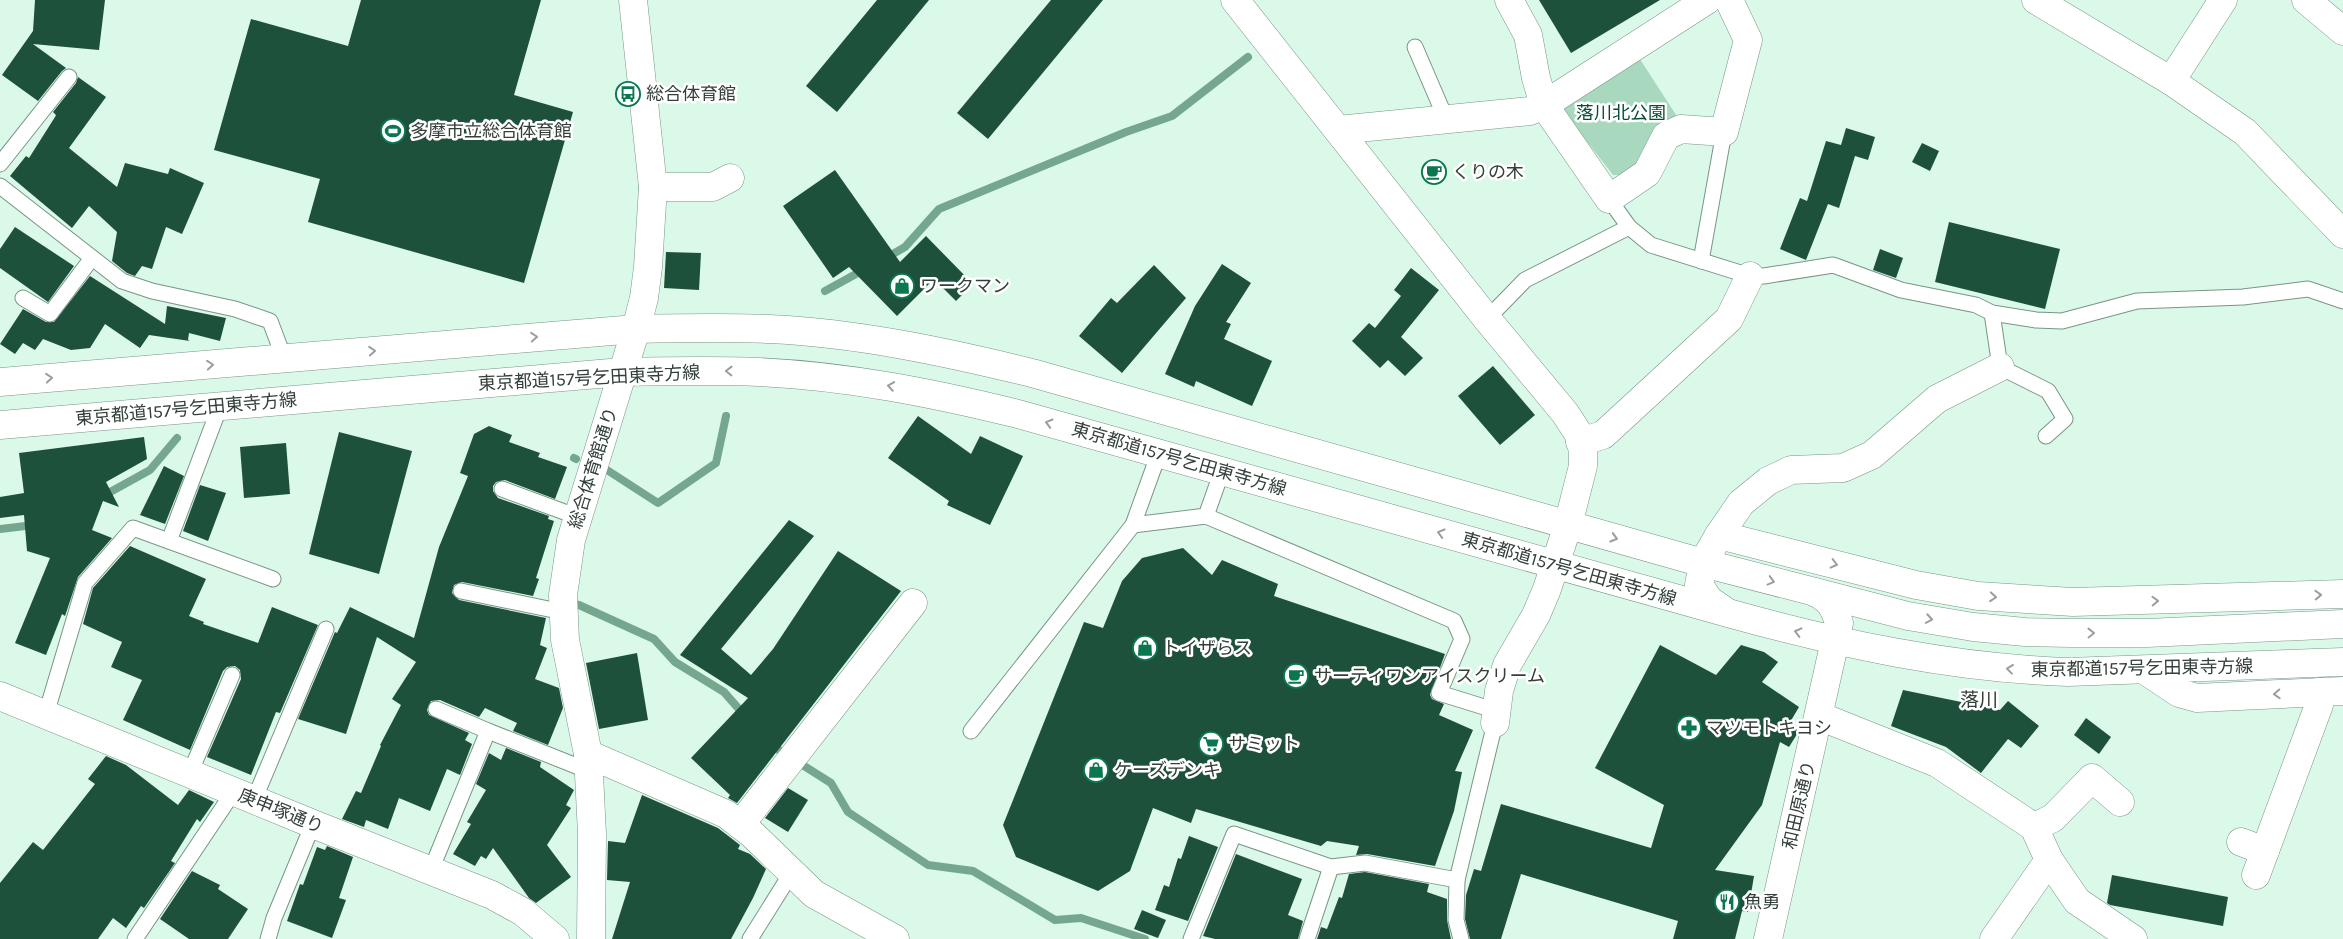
<svg xmlns="http://www.w3.org/2000/svg" width="2343" height="939" font-family="Karla,'Noto Sans JP',sans-serif">
<style>
.green{fill:#a8d9bf}
.lines{fill:none;stroke-linecap:round;stroke-linejoin:round}
.stream{stroke:#74a78d;stroke-width:8}
.building{fill:#1e513b}
.lane-casing{stroke:#799586;stroke-width:17}
.street-casing{stroke:#799586;stroke-width:29}
.secondary-casing{stroke:#799586;stroke-width:29}
.lane{stroke:#fff;stroke-width:15}
.street{stroke:#fff;stroke-width:28}
.secondary{stroke:#fff;stroke-width:28}
.oneway{stroke:#999f9c}
.labels{text-anchor:middle;stroke-width:5;stroke-linejoin:round;paint-order:stroke}
.poi-label{font-size:18px;fill:#333f39;stroke:#fff;text-anchor:start}
.park-label{font-size:18px;fill:#084c33;stroke:#fff}
.street-label{font-size:18px;fill:#333f39;stroke:#fff}
.neighbourhood-label{font-size:19px;fill:#333f39;stroke:#fff}
</style>
<rect width="100%" height="100%" fill="#dbf9e9"/>
<polygon class="green" points="1634,50 1680,121 1629,175 1613,175 1564,112 1565,95"/>
<g class="lines">
<g class="stream">
<polyline points="886,258 905,247 939,209 1126,132 1172,116 1248,57"/>
<polyline points="825,291 865,269"/>
<polyline points="574,458 576,459"/>
<polyline points="607,470 658,503 716,463 726,416"/>
<polyline points="103,496 150,470 177,438"/>
<polyline points="0,529 34,525"/>
<polyline points="579,605 654,639 675,662 724,692 745,716"/>
<polyline points="771,745 831,783 848,812 928,865 973,871 1055,920 1081,918 1145,939"/>
</g>
</g>
<g class="building">
<polygon points="35,0 105,0 99,50 33,44 66,68 62,71 38,101 2,75 33,31"/>
<polygon points="361,0 541,0 514,95 573,112 524,283 308,222 320,179 214,150 251,19 348,46"/>
<polygon points="877,0 929,0 837,112 806,86"/>
<polygon points="1051,0 1103,0 988,139 957,113"/>
<polygon points="1539,0 1660,0 1571,53"/>
<polygon points="78,77 106,97 69,148 117,187 125,163 168,174 170,168 204,183 182,234 166,227 152,269 142,266 135,276 127,273 112,261 117,232 89,206 72,228 10,176 26,156 29,158 55,117 56,115 53,112 76,83"/>
<polygon points="1846,128 1875,137 1868,160 1855,156 1839,208 1828,204 1806,260 1780,249 1800,198 1807,201 1826,141 1841,145"/>
<polygon points="1922,143 1939,151 1930,171 1912,162"/>
<polygon points="835,170 900,262 926,236 973,284 956,301 934,279 897,316 849,267 833,278 783,206"/>
<polygon points="1949,222 2060,249 2045,309 1935,282"/>
<polygon points="15,227 74,266 48,302 0,268 0,249"/>
<polygon points="1880,249 1903,258 1896,278 1873,270"/>
<polygon points="666,252 701,253 699,290 664,288"/>
<polygon points="1222,264 1251,283 1226,322 1231,324 1224,339 1272,361 1252,406 1196,381 1194,387 1165,374 1195,306"/>
<polygon points="1154,265 1186,298 1122,373 1079,336 1111,298 1117,303"/>
<polygon points="1411,268 1439,290 1401,337 1423,358 1405,376 1388,360 1380,368 1352,341 1369,323 1375,328 1401,296 1394,290"/>
<polygon points="90,276 165,324 167,306 226,318 220,341 189,333 188,340 190,341 149,335 140,348 105,324 90,348 71,350 43,339 35,350 23,343 15,354 0,344 23,309 46,322 54,322"/>
<polygon points="1493,366 1535,415 1500,445 1458,396"/>
<polygon points="918,416 971,454 980,436 1023,456 990,525 947,505 949,501 888,458"/>
<polygon points="489,426 512,435 509,442 540,453 538,457 567,467 555,499 505,480 496,482 493,486 493,491 498,498 549,516 548,519 554,521 536,578 539,579 533,596 462,582 454,585 452,593 459,600 546,618 540,645 547,648 535,679 559,688 563,708 548,745 513,731 517,723 485,708 479,717 440,700 431,701 427,710 429,715 469,733 465,740 472,744 460,775 447,769 430,811 399,798 388,829 366,820 364,827 342,819 356,791 361,793 381,746 380,745 401,705 392,699 416,662 377,637 346,734 298,719 335,632 337,633 350,607 414,638 439,547 468,476 460,473 474,434"/>
<polygon points="339,432 412,451 379,574 309,554"/>
<polygon points="144,437 147,459 106,482 119,507 103,501 92,530 112,538 78,577 65,616 62,614 46,655 15,643 50,558 27,551 24,515 0,518 0,497 24,493 19,453"/>
<polygon points="286,443 290,494 244,498 240,447"/>
<polygon points="164,466 184,476 165,524 140,515"/>
<polygon points="200,485 226,493 208,541 183,531"/>
<polygon points="789,520 814,536 721,649 751,675 773,649 838,551 901,591 737,803 728,798 730,795 691,758 748,698 680,655"/>
<polygon points="130,546 206,579 189,616 204,622 203,624 258,643 272,607 318,625 280,713 276,712 251,775 207,757 241,679 240,670 235,666 227,667 223,671 190,750 123,720 142,680 111,667 122,642 83,624 93,588"/>
<polygon points="1183,548 1212,575 1222,560 1278,584 1274,596 1445,654 1430,695 1432,699 1444,704 1439,715 1473,730 1455,771 1462,772 1454,811 1435,866 1367,854 1356,855 1359,846 1327,841 1321,846 1196,809 1191,823 1153,808 1130,871 1098,891 1016,857 1003,825 1084,622 1103,628 1122,581 1142,558"/>
<polygon points="1660,645 1716,675 1741,645 1764,652 1778,662 1762,682 1799,707 1789,724 1799,731 1789,747 1780,742 1762,805 1715,870 1754,876 1748,912 1742,911 1735,939 1673,939 1678,921 1521,874 1501,939 1470,939 1465,919 1466,895 1474,869 1481,871 1501,804 1651,848 1664,805 1595,768"/>
<polygon points="637,653 648,720 599,729 586,663"/>
<polygon points="1903,690 2000,710 2008,701 2039,726 2021,748 2008,739 1981,773 1946,747 1891,726"/>
<polygon points="2086,718 2111,737 2099,754 2074,735"/>
<polygon points="506,748 541,762 540,767 574,790 566,805 571,808 547,845 571,877 536,903 529,898 493,848 486,859 481,856 475,866 453,854 471,824 467,822 486,790 476,784 489,753 501,760"/>
<polygon points="106,756 126,765 178,805 189,790 214,802 200,822 197,819 171,861 175,863 144,908 141,906 126,928 113,918 98,939 0,939 0,883 33,842 43,850 95,784 88,779"/>
<polygon points="788,788 808,800 788,832 765,818"/>
<polygon points="642,795 718,828 740,845 738,849 750,854 766,869 753,898 731,939 612,939 630,882 607,880 608,841 625,843"/>
<polygon points="1189,836 1218,847 1188,921 1155,910 1164,885 1169,887 1178,858 1181,859"/>
<polygon points="327,846 353,857 339,898 346,900 332,938 287,921 300,884 303,885 317,847 325,850"/>
<polygon points="1236,854 1302,879 1288,915 1303,921 1298,939 1215,939 1203,936"/>
<polygon points="192,871 220,885 218,889 248,909 228,939 189,939 160,919"/>
<polygon points="1365,872 1429,884 1427,892 1447,899 1447,920 1451,939 1317,939 1321,927 1327,929 1339,897 1342,898 1349,874"/>
<polygon points="2112,875 2228,897 2223,926 2110,905 2107,903"/>
<polygon points="1142,910 1166,920 1158,938 1134,929"/>
</g>
<g class="lines">
<defs>
<g id="lane">
<polyline points="1415,47 1446,119"/>
<polyline points="0,164 69,77"/>
<polyline points="0,186 122,281 152,291 235,309 270,321 284,358"/>
<polyline points="1609,199 1629,227 1651,245 1750,276 1764,276 1833,265 1901,290 1976,305 1992,313 2036,320 2062,321 2137,301 2243,297 2308,289 2343,301"/>
<polyline points="1701,261 1724,132"/>
<polyline points="23,298 50,314 92,258"/>
<polyline points="1992,313 2000,367 2048,391 2065,419 2046,436"/>
<polyline points="1487,319 1525,280 1629,227"/>
<polyline points="502,489 578,517"/>
<polyline points="1206,516 1222,471"/>
<polyline points="1133,525 1206,516 1454,621 1462,639 1439,693 1497,711"/>
<polyline points="169,541 220,406"/>
<polyline points="461,591 563,612"/>
<polyline points="436,709 488,731"/>
<polyline points="46,714 85,583 133,528 273,579"/>
<polyline points="971,731 1133,525 1159,453"/>
<polyline points="190,773 232,675"/>
<polyline points="254,800 326,629"/>
<polyline points="431,870 488,731 589,771"/>
<polyline points="1457,880 1456,920 1461,939"/>
<polyline points="135,939 234,791"/>
<polyline points="268,939 274,918 313,824"/>
<polyline points="750,939 792,872"/>
<polyline points="1191,939 1234,834 1331,867 1365,863 1457,880 1495,723"/>
<polyline points="1307,939 1331,867"/>
</g>
<g id="street">
<polyline points="633,0 653,187 648,267 644,298 636,329"/>
<polyline points="1509,0 1528,35 1536,78 1544,105 1609,199 1647,173 1666,136 1681,129 1724,132 1748,40 1729,0"/>
<polyline points="2036,0 2171,81 2245,132 2343,234"/>
<polyline points="2306,0 2343,31"/>
<polyline points="2171,81 2223,0"/>
<polyline points="1338,130 1530,111 1544,105 1707,0"/>
<polyline points="653,187 713,187 730,178"/>
<polyline points="1580,442 1603,435 1729,319 1750,276"/>
<polyline points="1719,535 1741,503 1768,481 1791,470 1843,468 1872,455 1937,399 2000,367"/>
<polyline points="0,696 313,824 492,895 523,912 555,939"/>
<polyline points="1819,716 1937,763 2034,827 2049,860 2077,901 2133,939"/>
<polyline points="588,754 726,814 752,834 814,894 895,939"/>
<polyline points="740,825 913,603"/>
<polyline points="2034,827 2053,818 2092,778 2120,802"/>
<polyline points="2241,842 2265,851"/>
<polyline points="2256,875 2319,705 2320,692"/>
<polyline points="1994,939 2049,860"/>
</g>
<g id="secondary">
<polyline points="1235,0 1487,319 1565,413 1578,433 1583,450 1583,466 1568,525 1547,589 1536,615 1507,665 1499,691 1495,723"/>
<path d="M 0,382 L 636,329 C 680,328 725,327 769,329 C 858,333 946,352 1032,373 L 1703,563 L 1908,616 L 1973,627 L 2025,632 L 2071,633 L 2147,633 L 2343,624"/>
<path d="M 0,425 L 622,372 C 668,371 713,370 759,372 C 847,376 933,393 1018,414 L 1728,613 C 1839,644 1952,668 2068,672 L 2343,662"/>
<polyline points="1725,611 1709,600 1699,585 1703,563 1719,535 1916,585 1978,596 2073,602 2343,594"/>
<polyline points="2146,671 2179,693 2197,698 2343,691"/>
<polyline points="591,939 592,834 588,754 565,640 563,595 571,540 636,329"/>
<path d="M 1768,939 L 1839,623 C 1834,607 1830,599 1814,592"/>
</g>
</defs>
<use href="#lane" class="lane-casing"/>
<use href="#street" class="street-casing"/>
<use href="#secondary" class="secondary-casing"/>
<use href="#lane" class="lane"/>
<use href="#street" class="street"/>
<use href="#secondary" class="secondary"/>
</g>
<defs><path id="oneway-chevron" d="M-2-3.5L2.5 0L-2 3.5" fill="none" stroke-width="1.6" stroke-linecap="round" stroke-linejoin="round" transform="scale(1.25)"/></defs>
<g class="oneway">
<use href="#oneway-chevron" transform="translate(534 337) rotate(-5)"/>
<use href="#oneway-chevron" transform="translate(372 351) rotate(-5)"/>
<use href="#oneway-chevron" transform="translate(210 365) rotate(-5)"/>
<use href="#oneway-chevron" transform="translate(729 371) rotate(-179)"/>
<use href="#oneway-chevron" transform="translate(49 378) rotate(-5)"/>
<use href="#oneway-chevron" transform="translate(891 386) rotate(-171)"/>
<use href="#oneway-chevron" transform="translate(1049 423) rotate(-164)"/>
<use href="#oneway-chevron" transform="translate(1441 533) rotate(-164)"/>
<use href="#oneway-chevron" transform="translate(1614 538) rotate(16)"/>
<use href="#oneway-chevron" transform="translate(1834 564) rotate(14)"/>
<use href="#oneway-chevron" transform="translate(1771 581) rotate(15)"/>
<use href="#oneway-chevron" transform="translate(2318 595) rotate(-2)"/>
<use href="#oneway-chevron" transform="translate(1993 597) rotate(5)"/>
<use href="#oneway-chevron" transform="translate(2155 601) rotate(-2)"/>
<use href="#oneway-chevron" transform="translate(1929 619) rotate(10)"/>
<use href="#oneway-chevron" transform="translate(1798 632) rotate(-166)"/>
<use href="#oneway-chevron" transform="translate(2091 633) rotate(-1)"/>
<use href="#oneway-chevron" transform="translate(2010 669) rotate(-173)"/>
<use href="#oneway-chevron" transform="translate(2277 694) rotate(177)"/>
</g>
<defs>
<symbol id="bus-ring" viewBox="-11 -11 22 22"><circle r="9.5" fill="#fff" stroke="#0b7751" stroke-width="1.5"/><path d="M-5-6H5V4H4V6H2V4H-2V6H-4V4H-5ZM-3.5-4V0h7V-4ZM-3.5 1.2v1.5H-2V1.2ZM2 1.2v1.5H3.5V1.2Z" fill="#0b7751"/></symbol>
<symbol id="stadium-ring" viewBox="-11 -11 22 22"><circle r="9.5" fill="#fff" stroke="#0b7751" stroke-width="1.5"/><path d="M0-5a6.5 5 0 1 0 0 10a6.5 5 0 1 0 0-10ZM-3.5-1.8h7v3.6h-7Z" fill="#0b7751"/></symbol>
<symbol id="cafe-ring" viewBox="-11 -11 22 22"><circle r="9.5" fill="#fff" stroke="#0b7751" stroke-width="1.5"/><path d="M-5.5-4.5H6V0H3Q3 3.5 0 3.5H-2.5Q-5.5 3.5-5.5 0ZM3-3.2v2h1.7v-2ZM-6 4.5H4V6H-6Z" fill="#0b7751"/></symbol>
<symbol id="shop-ring" viewBox="-11 -11 22 22"><circle r="9.5" fill="#fff" stroke="#0b7751" stroke-width="1.5"/><path d="M-5-2.5h2.3a2.7 3.5 0 0 1 5.4 0H5L5.5 6h-11ZM-1.5-2.5h3a1.5 2.3 0 0 0-3 0Z" fill="#0b7751"/></symbol>
<symbol id="pharmacy-ring" viewBox="-11 -11 22 22"><circle r="9.5" fill="#fff" stroke="#0b7751" stroke-width="1.5"/><path d="M-2-6h4v4h4v4h-4v4h-4v-4h-4v-4h4Z" fill="#0b7751"/></symbol>
<symbol id="supermarket-ring" viewBox="-11 -11 22 22"><circle r="9.5" fill="#fff" stroke="#0b7751" stroke-width="1.5"/><path d="M-6-5.5h2.5l.6 2H6L4.5 2H-2.5L-4.4-4H-6ZM-1.5 3.2a1.3 1.3 0 1 0 .1 0ZM3 3.2a1.3 1.3 0 1 0 .1 0Z" fill="#0b7751"/></symbol>
<symbol id="restaurant-ring" viewBox="-11 -11 22 22"><circle r="9.5" fill="#fff" stroke="#0b7751" stroke-width="1.5"/><path d="M-5-6h1v4h1v-4h1v4h1v-4h1v5L-1.5 .5V6h-2V.5L-5-1ZM5-6V6H3V1.5H1.5Q1.5-4 5-6Z" fill="#0b7751"/></symbol>
</defs>
<g fill-rule="evenodd">
<use href="#bus-ring" x="614" y="80" width="28" height="28"/>
<use href="#stadium-ring" x="379" y="117" width="28" height="28"/>
<use href="#cafe-ring" x="1420" y="158" width="28" height="28"/>
<use href="#shop-ring" x="888" y="272" width="28" height="28"/>
<use href="#shop-ring" x="1131" y="634" width="28" height="28"/>
<use href="#cafe-ring" x="1282" y="662" width="28" height="28"/>
<use href="#pharmacy-ring" x="1675" y="714" width="28" height="28"/>
<use href="#supermarket-ring" x="1197" y="730" width="28" height="28"/>
<use href="#shop-ring" x="1082" y="756" width="28" height="28"/>
<use href="#restaurant-ring" x="1713" y="888" width="28" height="28"/>
</g>
<g class="labels">
<g class="poi-label">
<text x="646" y="100">総合体育館</text>
<text x="410" y="137">多摩市立総合体育館</text>
<text x="1452" y="178">くりの木</text>
<text x="920" y="292">ワークマン</text>
<text x="1162" y="654">トイザらス</text>
<text x="1314" y="682">サーティワンアイスクリーム</text>
<text x="1706" y="734">マツモトキヨシ</text>
<text x="1228" y="750">サミット</text>
<text x="1114" y="776">ケーズデンキ</text>
<text x="1744" y="908">魚勇</text>
</g>
<g class="park-label">
<text x="1621" y="119">落川北公園</text>
</g>
<g class="street-label">
<text transform="translate(589 378) rotate(-3)" y="6">東京都道157号乞田東寺方線</text>
<text transform="translate(186 409) rotate(-5)" y="6">東京都道157号乞田東寺方線</text>
<text transform="translate(1179 459) rotate(16)" y="6">東京都道157号乞田東寺方線</text>
<text transform="translate(593 468) rotate(-73)" y="6">総合体育館通り</text>
<text transform="translate(1569 569) rotate(16)" y="6">東京都道157号乞田東寺方線</text>
<text transform="translate(2142 668) rotate(-1)" y="6">東京都道157号乞田東寺方線</text>
<text transform="translate(1799 805) rotate(-77)" y="6">和田原通り</text>
<text transform="translate(281 811) rotate(22)" y="6">庚申塚通り</text>
</g>
<g class="neighbourhood-label">
<text x="1979" y="706">落川</text>
</g>
</g>
</svg>
